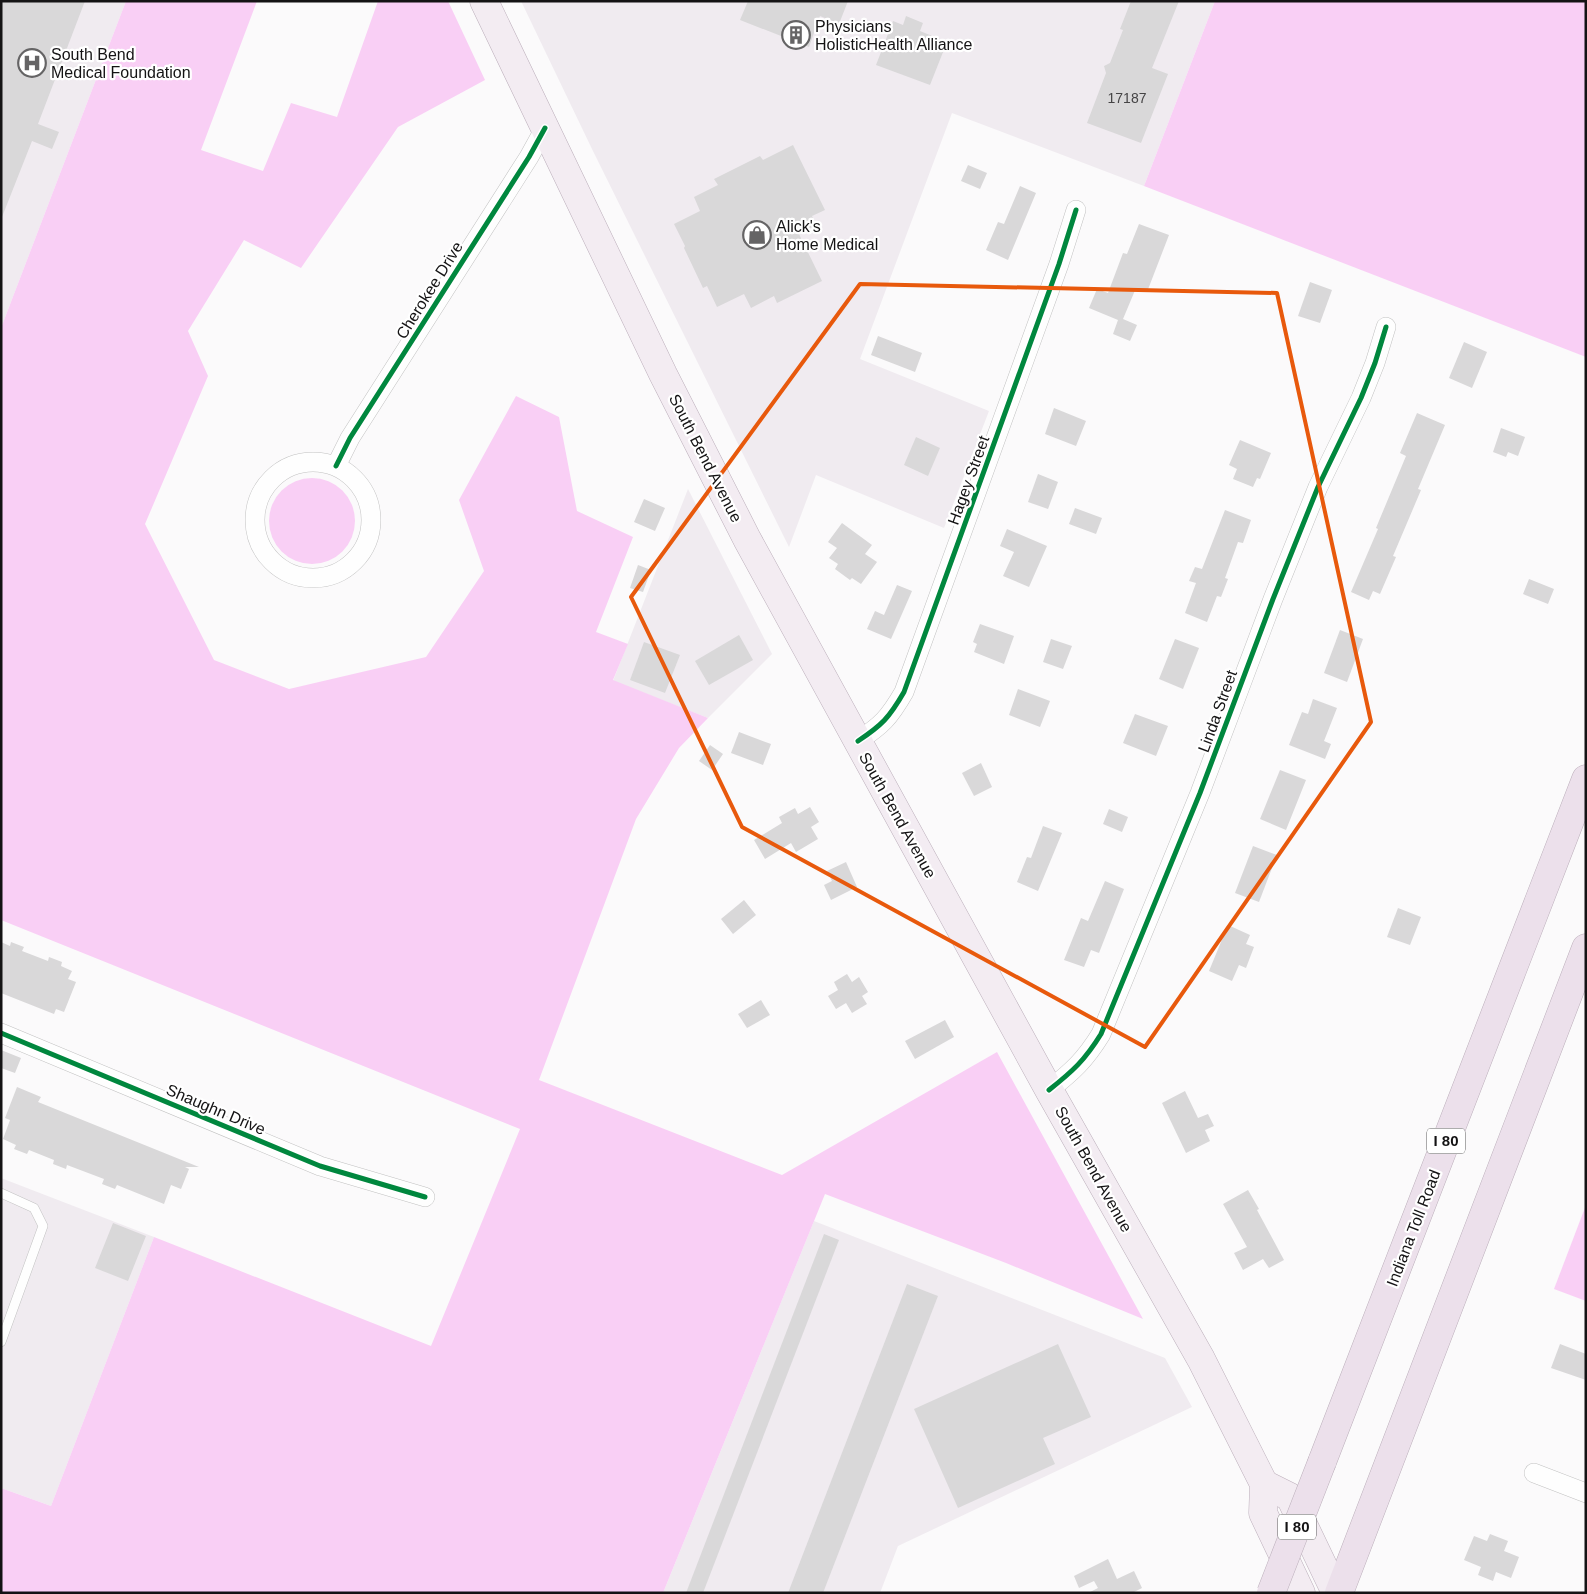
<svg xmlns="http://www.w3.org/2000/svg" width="1587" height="1594" font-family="Helvetica,sans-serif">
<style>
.built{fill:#f0ebf0}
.green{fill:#f9cff5}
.building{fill:#d9d8d9}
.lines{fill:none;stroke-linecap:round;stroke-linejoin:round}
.lane-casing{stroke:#c2c2c2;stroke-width:10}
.street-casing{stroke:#c2c2c2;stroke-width:20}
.primary-casing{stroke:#bcafbb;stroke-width:29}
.highway-casing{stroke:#bcafbb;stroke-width:29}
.lane{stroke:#fefefe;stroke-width:9}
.street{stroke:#fefefe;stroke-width:19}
.primary{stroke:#f3ecf2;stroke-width:28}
.highway{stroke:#ece0eb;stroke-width:28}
.highway-bridge-casing{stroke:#bcafbb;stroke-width:29;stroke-linecap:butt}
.highway-bridge{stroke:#ece0eb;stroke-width:28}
.cycleway-casing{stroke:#fff;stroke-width:8}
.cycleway{stroke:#00873e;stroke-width:5}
.marked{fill:none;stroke:#e8590c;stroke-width:4;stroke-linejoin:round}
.labels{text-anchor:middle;stroke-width:4.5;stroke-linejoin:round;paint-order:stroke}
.number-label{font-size:14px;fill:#454445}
.shield{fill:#fff;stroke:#5a5a5a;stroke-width:1}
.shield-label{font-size:15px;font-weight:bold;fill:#141314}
.poi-label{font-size:16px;fill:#141314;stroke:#fff;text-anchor:start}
.street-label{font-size:16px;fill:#141314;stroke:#fff}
</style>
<rect width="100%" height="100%" fill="#fbfafb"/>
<g class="built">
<polygon points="1,1 126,1 1,328"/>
<polygon points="521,1 1215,1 1144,186 952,113 860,359 989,411 944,528 816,475 789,547 592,149"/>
<polygon points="688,489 772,654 708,718 613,681"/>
<polygon points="1,1178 154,1237 51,1506 1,1488"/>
<polygon points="814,1221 1165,1358 1192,1407 898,1546 880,1593 663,1593"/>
</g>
<g class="green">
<polygon points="126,1 257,1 201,150 263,171 291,103 337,117 378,1 448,1 485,80 398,127 301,268 244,240 188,331 208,376 145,524 214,660 289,689 426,657 484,571 459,500 516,396 559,417 577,511 633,537 596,632 628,644 613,680 708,718 679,748 636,819 539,1080 782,1175 997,1052 1143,1319 1006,1263 825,1194 663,1593 1,1593 1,1488 51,1506 154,1237 431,1346 520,1129 1,920 1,328"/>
<polygon points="1215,1 1586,1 1586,357 1144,186"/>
<circle cx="312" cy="521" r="43"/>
<polygon points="1586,1205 1586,1301 1554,1289"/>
</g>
<g class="building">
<polygon points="1,1 85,1 38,124 59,132 52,149 32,141 2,217 1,217"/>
<polygon points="748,1 848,1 839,24 820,16 809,47 740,20"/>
<polygon points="1131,1 1179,1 1152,68 1168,74 1141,143 1087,123 1106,73 1104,66 1110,63 1123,30 1120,29"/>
<polygon points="906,16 923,23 920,31 947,42 930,85 876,65 893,21 903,25"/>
<polygon points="793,145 825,210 812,216 816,225 799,234 822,281 777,303 774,296 751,308 744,294 717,307 707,286 703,288 684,248 685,246 674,224 700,211 694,197 718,185 714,179 760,156 763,160"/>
<polygon points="968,165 987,173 980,189 961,181"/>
<polygon points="1020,186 1036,193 1008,260 986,250 998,222 1004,224"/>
<polygon points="1139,224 1169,235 1147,292 1136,288 1123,319 1137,325 1130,341 1113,334 1118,320 1089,308 1097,289 1108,293 1123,253 1127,254"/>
<polygon points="1310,282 1332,290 1320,323 1298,316"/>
<polygon points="878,336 922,353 915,372 871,355"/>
<polygon points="1464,342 1487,352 1472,388 1449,378"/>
<polygon points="1054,408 1086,421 1076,446 1045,434"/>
<polygon points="1417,413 1445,425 1418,489 1421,490 1393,556 1396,557 1380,594 1373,591 1369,600 1351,592 1378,529 1376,528 1406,456 1400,453"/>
<polygon points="1501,428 1525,437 1518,456 1508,452 1506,457 1493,452"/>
<polygon points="916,437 940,448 928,476 904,465"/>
<polygon points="1240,440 1271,453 1260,479 1257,478 1253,487 1233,479 1237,469 1229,465"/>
<polygon points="1038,474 1058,482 1048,509 1028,502"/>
<polygon points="644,499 665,508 655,531 634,522"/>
<polygon points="1075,508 1102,518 1096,534 1069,524"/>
<polygon points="1225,510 1251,520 1243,543 1238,542 1225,578 1228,579 1221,597 1217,596 1207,622 1185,613 1196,583 1189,581 1195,567 1202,569"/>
<polygon points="842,523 872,545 865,554 877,562 861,584 852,578 850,580 835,569 838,564 829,558 837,548 828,542"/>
<polygon points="1007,529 1047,546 1029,587 1003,576 1014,552 1000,546"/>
<polygon points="638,565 651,570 643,592 630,588"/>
<polygon points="1529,579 1554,589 1548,604 1523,594"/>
<polygon points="897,585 912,591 891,639 867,629 875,611 884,615"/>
<polygon points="980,624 1014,636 1004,664 974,652 977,644 973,642"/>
<polygon points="1340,630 1363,639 1347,682 1324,673"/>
<polygon points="739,635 753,660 709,685 695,661"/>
<polygon points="1051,639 1072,646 1063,669 1043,662"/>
<polygon points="1175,639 1199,648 1183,689 1159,679"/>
<polygon points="644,642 680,655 665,693 630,680"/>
<polygon points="1018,689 1050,701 1040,727 1009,715"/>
<polygon points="1313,699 1337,708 1324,741 1331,744 1325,759 1289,745 1302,712 1308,714"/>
<polygon points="1135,714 1168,726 1156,756 1123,743"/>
<polygon points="739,732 771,744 763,765 731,753"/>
<polygon points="710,745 723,754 712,770 699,761"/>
<polygon points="981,763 992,787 974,796 962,773"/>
<polygon points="1280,770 1306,780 1286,830 1260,819"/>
<polygon points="810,807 819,822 811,827 818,839 796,852 791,843 765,859 754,840 782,823 779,817 795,808 798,814"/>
<polygon points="1109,809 1128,817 1122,832 1103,824"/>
<polygon points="1043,826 1062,833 1038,891 1017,882 1027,857 1031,858"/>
<polygon points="1253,846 1277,855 1259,902 1235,893"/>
<polygon points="846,862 857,887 831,900 824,885 832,881 827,871"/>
<polygon points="1105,881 1124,889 1099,953 1091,950 1084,967 1064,960 1081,918 1088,921"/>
<polygon points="744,900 756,915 733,934 721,919"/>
<polygon points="1398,908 1421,917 1410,945 1387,937"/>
<polygon points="1228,925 1250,935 1246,944 1254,947 1246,968 1239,965 1232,981 1209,971"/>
<polygon points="1,942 10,946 11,942 24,947 22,951 48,961 49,957 62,962 61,966 72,971 68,979 76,982 64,1012 56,1009 54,1014 1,993"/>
<polygon points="847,974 852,982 859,977 868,992 862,996 867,1004 852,1013 846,1003 836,1009 828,996 838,990 834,982"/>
<polygon points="761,1000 770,1015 747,1028 738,1014"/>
<polygon points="945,1020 954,1037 915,1059 905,1041"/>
<polygon points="1,1050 21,1058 15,1073 1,1068"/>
<polygon points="17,1087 41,1097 38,1102 199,1167 185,1167 189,1169 181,1189 171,1185 164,1204 117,1185 115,1189 102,1184 104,1179 67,1165 66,1169 53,1164 54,1160 29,1150 27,1154 14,1149 16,1145 3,1139 10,1120 5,1118"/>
<polygon points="1185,1091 1198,1118 1208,1114 1214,1126 1205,1130 1210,1141 1186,1153 1162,1103"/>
<polygon points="1248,1190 1259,1209 1257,1210 1284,1260 1269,1268 1263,1259 1243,1270 1234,1253 1247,1247 1223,1204"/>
<polygon points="113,1223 146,1236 128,1281 95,1268"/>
<polygon points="824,1234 839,1240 703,1593 686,1593"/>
<polygon points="907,1284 938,1296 823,1593 788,1593"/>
<polygon points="1058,1344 1091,1417 1043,1438 1055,1464 958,1508 914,1409"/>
<polygon points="1560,1344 1586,1354 1586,1380 1551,1368"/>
<polygon points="1490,1534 1508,1541 1504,1551 1519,1557 1511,1578 1496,1572 1493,1581 1478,1575 1481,1567 1464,1560 1474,1536 1487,1541"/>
<polygon points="1108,1559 1117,1579 1134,1571 1142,1588 1132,1593 1088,1593 1098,1588 1094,1581 1079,1588 1074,1576"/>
</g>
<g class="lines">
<defs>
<polyline id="lane" points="1,1193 34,1208 43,1226 1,1342"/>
<g id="street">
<circle cx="313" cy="520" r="58"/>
<polyline points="336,466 350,438 529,157 545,128"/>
<path d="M 858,741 C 882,725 889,718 904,692 L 1059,264 L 1076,210"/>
<polyline points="1,1033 320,1166 425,1197"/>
<path d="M 1049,1090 C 1073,1071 1085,1060 1101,1034 L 1200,793 L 1273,599 L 1318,487 L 1361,398 L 1375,363 L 1386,327"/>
<polyline points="1534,1473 1586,1493"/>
</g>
<g id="primary">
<polyline points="484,1 663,374 747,539 1049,1090 1201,1359 1264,1484 1263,1513 1301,1593"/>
<polyline points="1264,1484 1290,1497 1336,1593"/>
</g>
<g id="highway">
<polyline points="1322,1462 1586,779"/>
<polyline points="1339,1593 1586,948"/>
</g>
</defs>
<use href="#lane" class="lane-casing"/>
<use href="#street" class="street-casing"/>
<use href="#primary" class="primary-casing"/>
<use href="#highway" class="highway-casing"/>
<use href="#lane" class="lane"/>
<use href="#street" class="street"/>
<use href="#primary" class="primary"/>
<use href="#highway" class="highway"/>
<defs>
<polyline id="highway-bridge" points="1271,1593 1322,1462"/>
</defs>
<use href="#highway-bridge" class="highway-bridge-casing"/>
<use href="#highway-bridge" class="highway-bridge"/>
<defs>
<g id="cycleway">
<polyline points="336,466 350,438 529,157 545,128"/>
<path d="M 858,741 C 882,725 889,718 904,692 L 1059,264 L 1076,210"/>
<polyline points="1,1033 320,1166 425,1197"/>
<path d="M 1049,1090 C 1073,1071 1085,1060 1101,1034 L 1200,793 L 1273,599 L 1318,487 L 1361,398 L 1375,363 L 1386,327"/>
</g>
</defs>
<use href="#cycleway" class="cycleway-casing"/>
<use href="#cycleway" class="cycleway"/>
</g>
<path class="marked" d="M 860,284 L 1277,293 L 1371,722 L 1145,1047 L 742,827 L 631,597 Z"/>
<defs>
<symbol id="building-ring" viewBox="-11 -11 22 22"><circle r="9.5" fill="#fff" stroke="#656465" stroke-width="1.5"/><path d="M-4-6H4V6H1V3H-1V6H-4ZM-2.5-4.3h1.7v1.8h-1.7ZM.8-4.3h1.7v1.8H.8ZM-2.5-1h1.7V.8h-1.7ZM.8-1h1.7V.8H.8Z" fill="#656465"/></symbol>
<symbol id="hospital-ring" viewBox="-11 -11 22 22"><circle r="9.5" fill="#fff" stroke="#656465" stroke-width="1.5"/><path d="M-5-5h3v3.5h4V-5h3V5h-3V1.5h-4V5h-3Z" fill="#656465"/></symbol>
<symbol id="shop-ring" viewBox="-11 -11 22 22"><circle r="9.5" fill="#fff" stroke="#656465" stroke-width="1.5"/><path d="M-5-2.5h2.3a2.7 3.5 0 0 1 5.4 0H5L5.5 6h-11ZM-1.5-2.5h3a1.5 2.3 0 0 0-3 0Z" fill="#656465"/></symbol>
</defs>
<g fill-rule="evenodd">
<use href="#building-ring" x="780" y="19" width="32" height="32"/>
<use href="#hospital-ring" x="16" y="47" width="32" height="32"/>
<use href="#shop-ring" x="741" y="219" width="32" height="32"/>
</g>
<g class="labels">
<g class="number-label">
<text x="1127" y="103">17187</text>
</g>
<g class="shield">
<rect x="1427" y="1128.5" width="38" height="25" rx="4"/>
<rect x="1278" y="1514.5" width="38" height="25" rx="4"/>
</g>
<g class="shield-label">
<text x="1446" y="1146">I 80</text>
<text x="1297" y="1532">I 80</text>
</g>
<g class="poi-label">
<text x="815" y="32">Physicians<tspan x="815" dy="18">HolisticHealth Alliance</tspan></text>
<text x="51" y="60">South Bend<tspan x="51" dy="18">Medical Foundation</tspan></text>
<text x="776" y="232">Alick's<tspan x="776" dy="18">Home Medical</tspan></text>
</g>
<g class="street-label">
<text transform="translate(429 290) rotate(-58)" y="6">Cherokee Drive</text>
<text transform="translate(706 458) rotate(63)" y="6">South Bend Avenue</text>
<text transform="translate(968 480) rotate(-70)" y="6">Hagey Street</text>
<text transform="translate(1217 711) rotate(-70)" y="6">Linda Street</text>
<text transform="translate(898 815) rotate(61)" y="6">South Bend Avenue</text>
<text transform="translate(216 1109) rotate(23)" y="6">Shaughn Drive</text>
<text transform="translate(1094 1169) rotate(61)" y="6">South Bend Avenue</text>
<text transform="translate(1413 1228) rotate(-69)" y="6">Indiana Toll Road</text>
</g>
</g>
<rect width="1587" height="1594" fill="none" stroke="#141314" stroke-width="5"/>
</svg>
